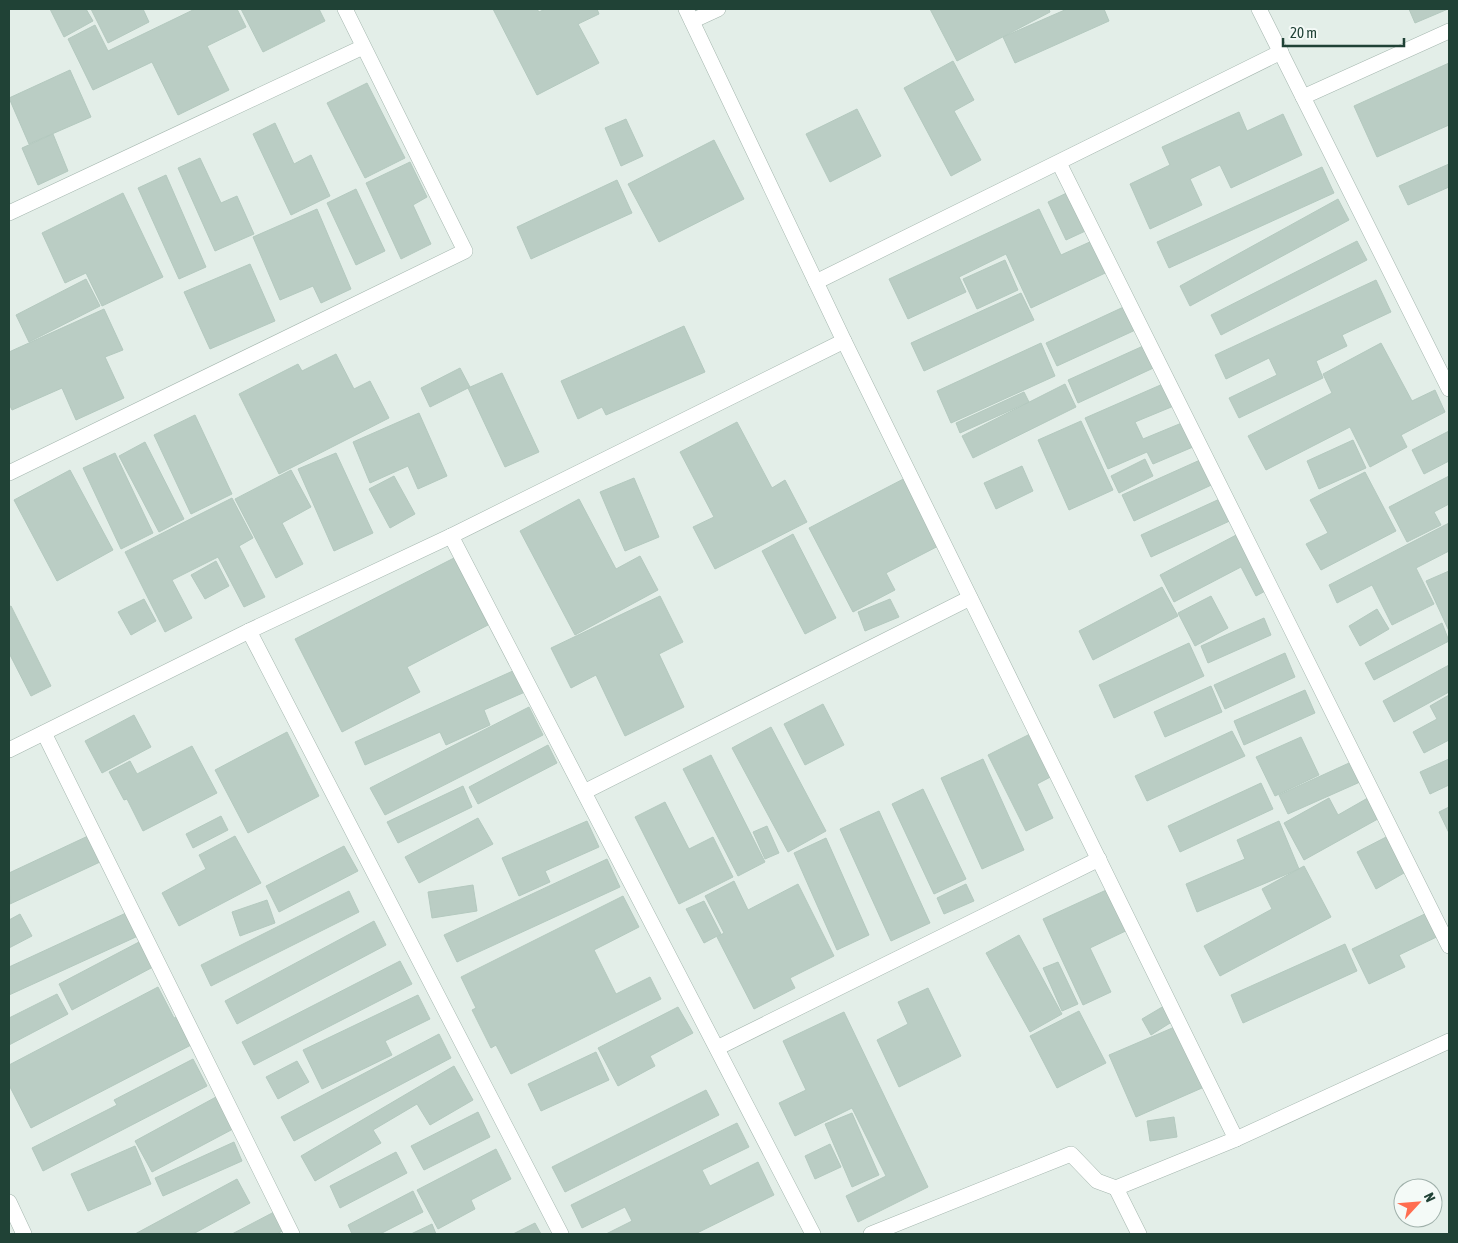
<svg xmlns="http://www.w3.org/2000/svg" width="1458" height="1243" font-family="'Asap Condensed',sans-serif">
<style>
.building{fill:#bacdc4;stroke:#b4c9bf}
.lines{fill:none;stroke-linecap:round;stroke-linejoin:round}
.minor-casing{stroke:#a5b7af;stroke-width:16}
.minor{stroke:#fff;stroke-width:15}
</style>
<rect width="100%" height="100%" fill="#e3eee8"/>
<g class="building">
<polygon points="50,9 86,9 93,21 64,37"/>
<polygon points="91,9 143,9 149,22 108,43"/>
<polygon points="195,9 237,9 246,27 207,46 229,90 178,115 152,62 93,90 68,39 95,25 108,51"/>
<polygon points="241,9 319,9 325,21 263,52"/>
<polygon points="493,9 537,9 539,12 545,9 597,9 599,14 578,24 599,63 537,95"/>
<polygon points="930,9 1049,9 1050,12 957,61"/>
<polygon points="1067,9 1104,9 1109,21 1015,63 1003,37"/>
<polygon points="1409,9 1448,9 1415,23"/>
<polygon points="953,61 974,100 954,111 981,160 951,176 904,88"/>
<polygon points="1449,63 1449,125 1377,157 1354,106"/>
<polygon points="70,70 91,117 29,144 9,98"/>
<polygon points="367,83 405,158 365,178 327,103"/>
<polygon points="857,109 881,156 830,182 806,134"/>
<polygon points="1239,112 1247,131 1283,114 1302,155 1231,188 1220,165 1190,179 1202,205 1150,229 1130,184 1170,165 1162,147"/>
<polygon points="626,119 643,156 621,166 605,128"/>
<polygon points="275,123 294,164 311,155 330,196 291,215 253,134"/>
<polygon points="53,134 68,171 38,185 22,148"/>
<polygon points="714,140 744,199 659,242 628,184"/>
<polygon points="200,158 221,203 237,196 254,234 215,251 178,168"/>
<polygon points="410,162 427,197 413,205 431,244 401,259 366,183"/>
<polygon points="1449,164 1449,187 1408,205 1399,186"/>
<polygon points="1322,167 1334,193 1169,268 1157,242"/>
<polygon points="166,175 206,267 179,279 138,188"/>
<polygon points="617,180 632,213 531,259 517,227"/>
<polygon points="1077,188 1094,227 1066,240 1048,202"/>
<polygon points="356,189 385,251 356,265 327,203"/>
<polygon points="123,193 163,277 102,306 86,273 65,283 42,233"/>
<polygon points="1338,199 1349,220 1190,306 1180,286"/>
<polygon points="317,209 351,289 321,303 313,286 280,300 253,237"/>
<polygon points="1039,209 1061,255 1103,236 1118,267 1031,308 1006,254 959,277 966,292 908,319 889,279"/>
<polygon points="1357,241 1367,260 1221,335 1211,315"/>
<polygon points="1005,260 1018,290 977,309 963,279"/>
<polygon points="250,264 275,321 210,349 184,292"/>
<polygon points="86,279 100,306 29,342 16,315"/>
<polygon points="1376,280 1391,312 1342,335 1347,346 1316,361 1323,378 1239,418 1229,398 1277,375 1269,358 1226,379 1215,355"/>
<polygon points="1021,293 1034,320 924,371 911,343"/>
<polygon points="1130,304 1142,327 1057,366 1046,343"/>
<polygon points="104,309 123,350 105,357 124,398 76,420 62,388 12,410 9,404 9,352"/>
<polygon points="684,326 705,372 606,415 602,407 578,419 561,381"/>
<polygon points="1152,342 1162,364 1078,403 1068,380"/>
<polygon points="1041,343 1055,376 951,423 937,391"/>
<polygon points="1381,343 1412,401 1435,390 1445,412 1401,435 1407,447 1370,467 1350,427 1266,470 1248,436 1332,393 1323,374"/>
<polygon points="336,354 354,389 370,381 389,418 279,474 239,394 298,364 302,371"/>
<polygon points="460,368 470,387 430,407 421,388"/>
<polygon points="502,373 539,452 505,467 468,388"/>
<polygon points="1172,380 1181,403 1135,422 1143,439 1189,420 1200,444 1153,464 1147,452 1108,469 1085,418"/>
<polygon points="1065,384 1076,407 973,458 962,436"/>
<polygon points="1024,392 1029,402 960,433 956,423"/>
<polygon points="419,413 447,476 418,489 408,466 370,483 353,442"/>
<polygon points="195,415 232,494 191,514 154,435"/>
<polygon points="1081,421 1113,490 1069,510 1038,440"/>
<polygon points="737,422 772,488 785,480 807,522 715,569 693,527 714,517 680,452"/>
<polygon points="1449,431 1449,461 1424,474 1412,450"/>
<polygon points="1353,440 1366,468 1319,489 1307,461"/>
<polygon points="145,442 184,519 159,532 119,456"/>
<polygon points="115,453 153,533 121,549 83,468"/>
<polygon points="336,453 373,533 334,551 298,469"/>
<polygon points="1209,456 1220,481 1134,521 1122,495"/>
<polygon points="1145,459 1153,476 1119,493 1111,476"/>
<polygon points="1022,466 1033,491 996,509 984,483"/>
<polygon points="70,470 113,550 57,581 14,500"/>
<polygon points="291,470 311,507 282,523 303,564 276,578 235,499"/>
<polygon points="1365,472 1396,531 1321,570 1306,544 1328,533 1310,500"/>
<polygon points="913,474 948,541 886,573 895,590 853,612 809,528"/>
<polygon points="394,476 415,514 390,528 369,489"/>
<polygon points="1449,476 1449,504 1434,512 1441,525 1407,542 1389,507"/>
<polygon points="634,478 659,537 625,551 600,492"/>
<polygon points="1224,497 1234,519 1151,557 1141,535"/>
<polygon points="232,498 253,538 239,546 265,597 244,607 218,557 172,580 192,618 165,632 125,552"/>
<polygon points="579,499 616,569 640,556 658,590 575,635 520,531"/>
<polygon points="1449,523 1449,551 1416,568 1434,604 1392,625 1372,585 1337,603 1329,585"/>
<polygon points="1240,533 1269,589 1256,596 1241,567 1174,602 1160,575"/>
<polygon points="793,534 836,618 805,634 762,551"/>
<polygon points="454,558 488,625 407,667 420,692 342,732 295,639"/>
<polygon points="216,561 229,586 205,599 191,575"/>
<polygon points="1449,571 1449,631 1426,581"/>
<polygon points="1162,587 1178,616 1093,660 1079,631"/>
<polygon points="660,596 683,642 659,654 684,707 625,736 596,675 571,688 551,648"/>
<polygon points="1211,596 1228,628 1195,646 1178,613"/>
<polygon points="144,599 156,621 131,635 118,612"/>
<polygon points="890,599 899,617 865,631 858,612"/>
<polygon points="11,606 51,686 31,696 9,653 9,607"/>
<polygon points="1377,609 1389,629 1360,646 1349,626"/>
<polygon points="1264,618 1271,635 1208,663 1201,646"/>
<polygon points="1442,623 1449,641 1374,680 1365,663"/>
<polygon points="1189,643 1204,676 1114,718 1099,685"/>
<polygon points="1285,653 1295,677 1225,709 1214,685"/>
<polygon points="1449,665 1449,692 1394,722 1383,701"/>
<polygon points="515,670 525,692 484,710 490,725 446,745 440,732 365,765 355,742"/>
<polygon points="1211,686 1222,712 1165,737 1154,712"/>
<polygon points="1305,690 1315,713 1244,745 1234,721"/>
<polygon points="1449,695 1449,740 1424,753 1413,732 1437,719 1430,706"/>
<polygon points="823,704 844,745 805,765 784,724"/>
<polygon points="529,707 543,735 385,815 370,788"/>
<polygon points="134,715 151,747 102,773 85,741"/>
<polygon points="771,727 826,831 788,852 732,748"/>
<polygon points="1040,729 1062,771 1037,784 1053,818 1026,831 988,755"/>
<polygon points="1232,731 1245,756 1147,801 1135,776"/>
<polygon points="287,732 319,796 248,833 215,770"/>
<polygon points="1301,737 1319,775 1275,796 1256,757"/>
<polygon points="548,745 557,763 478,804 469,787"/>
<polygon points="192,746 217,793 143,831 127,799 124,800 109,772 130,761 137,774"/>
<polygon points="711,755 765,862 738,876 683,769"/>
<polygon points="1360,758 1369,778 1288,814 1279,795"/>
<polygon points="983,759 1024,850 982,869 941,778"/>
<polygon points="1449,759 1449,785 1430,794 1420,772"/>
<polygon points="1261,783 1273,809 1180,852 1168,826"/>
<polygon points="463,786 472,807 398,843 387,822"/>
<polygon points="923,789 966,879 934,894 892,804"/>
<polygon points="1373,795 1385,815 1304,860 1284,823 1329,798 1338,815"/>
<polygon points="665,802 689,849 713,837 733,877 679,904 635,817"/>
<polygon points="1449,807 1449,833 1439,812"/>
<polygon points="879,811 930,923 891,941 840,829"/>
<polygon points="221,816 228,830 193,848 186,834"/>
<polygon points="478,818 493,844 419,883 405,857"/>
<polygon points="587,821 599,847 545,871 550,882 519,896 502,858"/>
<polygon points="1279,821 1299,869 1197,912 1186,884 1245,859 1237,840"/>
<polygon points="767,826 779,853 765,859 753,832"/>
<polygon points="1392,834 1411,869 1376,889 1357,852"/>
<polygon points="88,836 100,862 10,904 9,873"/>
<polygon points="235,836 261,883 179,926 162,893 206,869 199,855"/>
<polygon points="826,838 869,935 837,950 794,853"/>
<polygon points="344,846 358,871 279,912 266,886"/>
<polygon points="607,859 620,887 457,962 444,935"/>
<polygon points="1304,866 1331,917 1220,976 1204,946 1272,909 1262,889"/>
<polygon points="734,881 748,910 798,884 834,956 790,978 795,988 754,1009 717,937 724,933 705,896"/>
<polygon points="966,884 974,901 944,914 937,898"/>
<polygon points="473,885 477,911 432,918 428,892"/>
<polygon points="1115,886 1134,927 1090,948 1111,992 1083,1005 1043,919"/>
<polygon points="349,891 359,912 211,986 201,965"/>
<polygon points="623,896 639,927 594,950 616,994 650,977 661,999 511,1074 496,1045 491,1048 472,1010 476,1008 461,977"/>
<polygon points="267,900 275,923 240,936 232,912"/>
<polygon points="704,901 721,934 704,943 686,909"/>
<polygon points="1433,910 1445,933 1399,955 1405,967 1369,984 1352,949"/>
<polygon points="126,913 138,936 9,995 9,967"/>
<polygon points="20,914 32,936 9,948 9,920"/>
<polygon points="374,921 386,945 237,1024 225,1001"/>
<polygon points="1019,935 1062,1014 1030,1032 986,953"/>
<polygon points="139,942 153,967 72,1010 59,984"/>
<polygon points="1345,944 1357,971 1243,1023 1231,995"/>
<polygon points="400,961 412,984 254,1065 242,1042"/>
<polygon points="1058,962 1078,1004 1062,1011 1043,968"/>
<polygon points="158,987 174,1018 179,1016 193,1044 31,1128 9,1085 9,1065"/>
<polygon points="928,988 961,1056 899,1087 877,1040 908,1024 898,1002"/>
<polygon points="57,994 68,1014 9,1045 9,1018"/>
<polygon points="418,995 430,1019 385,1041 392,1055 322,1089 303,1050"/>
<polygon points="1169,1003 1178,1018 1151,1035 1142,1019"/>
<polygon points="678,1007 693,1033 650,1056 655,1066 618,1086 598,1048"/>
<polygon points="1079,1011 1106,1063 1057,1088 1030,1036"/>
<polygon points="844,1012 928,1187 858,1222 846,1196 886,1176 852,1108 795,1136 779,1103 806,1090 783,1041"/>
<polygon points="1184,1023 1211,1084 1136,1117 1109,1055"/>
<polygon points="439,1034 451,1058 294,1141 281,1117"/>
<polygon points="596,1052 609,1080 541,1111 528,1084"/>
<polygon points="193,1059 207,1086 43,1171 32,1148 117,1105 114,1100"/>
<polygon points="297,1061 309,1082 278,1099 266,1077"/>
<polygon points="454,1066 473,1100 430,1125 417,1104 373,1130 381,1143 315,1181 301,1156"/>
<polygon points="706,1090 719,1115 565,1192 552,1167"/>
<polygon points="216,1097 233,1129 152,1172 135,1141"/>
<polygon points="478,1112 490,1137 424,1170 411,1146"/>
<polygon points="852,1113 879,1175 852,1187 825,1124"/>
<polygon points="1174,1117 1177,1137 1150,1141 1147,1121"/>
<polygon points="737,1123 749,1147 702,1170 710,1186 758,1162 774,1195 695,1234 606,1234 632,1221 625,1207 582,1228 571,1205"/>
<polygon points="234,1142 242,1161 163,1196 155,1178"/>
<polygon points="830,1144 841,1167 815,1179 805,1156"/>
<polygon points="135,1146 151,1184 88,1211 71,1174"/>
<polygon points="496,1149 511,1179 471,1200 475,1209 438,1229 417,1190"/>
<polygon points="396,1152 407,1173 340,1208 330,1186"/>
<polygon points="237,1179 250,1203 193,1234 135,1234"/>
<polygon points="413,1191 423,1212 380,1234 352,1234 348,1225"/>
<polygon points="276,1211 286,1229 277,1234 232,1234"/>
<polygon points="535,1223 541,1234 513,1234"/>
<polygon points="432,1224 436,1234 411,1234"/>
</g>
<g class="lines">
<defs>
<g id="minor">
<polyline points="686,9 844,341 1236,1139"/>
<polyline points="1259,9 1449,389"/>
<polyline points="692,21 718,9"/>
<polyline points="1303,97 1449,31"/>
<polyline points="1059,163 1449,946"/>
<polyline points="9,213 363,47"/>
<polyline points="816,282 1281,52"/>
<polyline points="9,473 465,251 345,9"/>
<polyline points="451,536 813,1234"/>
<polyline points="249,631 561,1234"/>
<polyline points="44,733 292,1234"/>
<polyline points="9,750 249,631 451,536 844,341"/>
<polyline points="584,792 970,598"/>
<polyline points="717,1048 1099,859"/>
<polyline points="1116,1188 1139,1234"/>
<polyline points="9,1202 24,1234"/>
<polyline points="871,1234 1071,1154 1097,1181 1116,1188 1236,1139 1449,1041"/>
</g>
</defs>
<use href="#minor" class="minor-casing"/>
<use href="#minor" class="minor"/>
</g>
<rect width="1458" height="1243" fill="none" stroke="#204236" stroke-width="20"/>
<g transform="translate(1418 1203) rotate(64)"><circle r="24" fill="#f4faf7" stroke="#9fb0aa"/>
<path d="M0-4L9 19L0 12L-9 19Z" fill="#ff6d50"/>
<text y="-8" font-size="14" font-weight="bold" text-anchor="middle" fill="#204236">N</text>
</g>
<path d="M1283 38v8h121v-8" fill="none" stroke="#204236" stroke-width="2.5"/>
<text x="1290" y="38" font-size="15" fill="#204236" stroke="#f4faf7" stroke-width="4" paint-order="stroke">20 m</text>
</svg>
